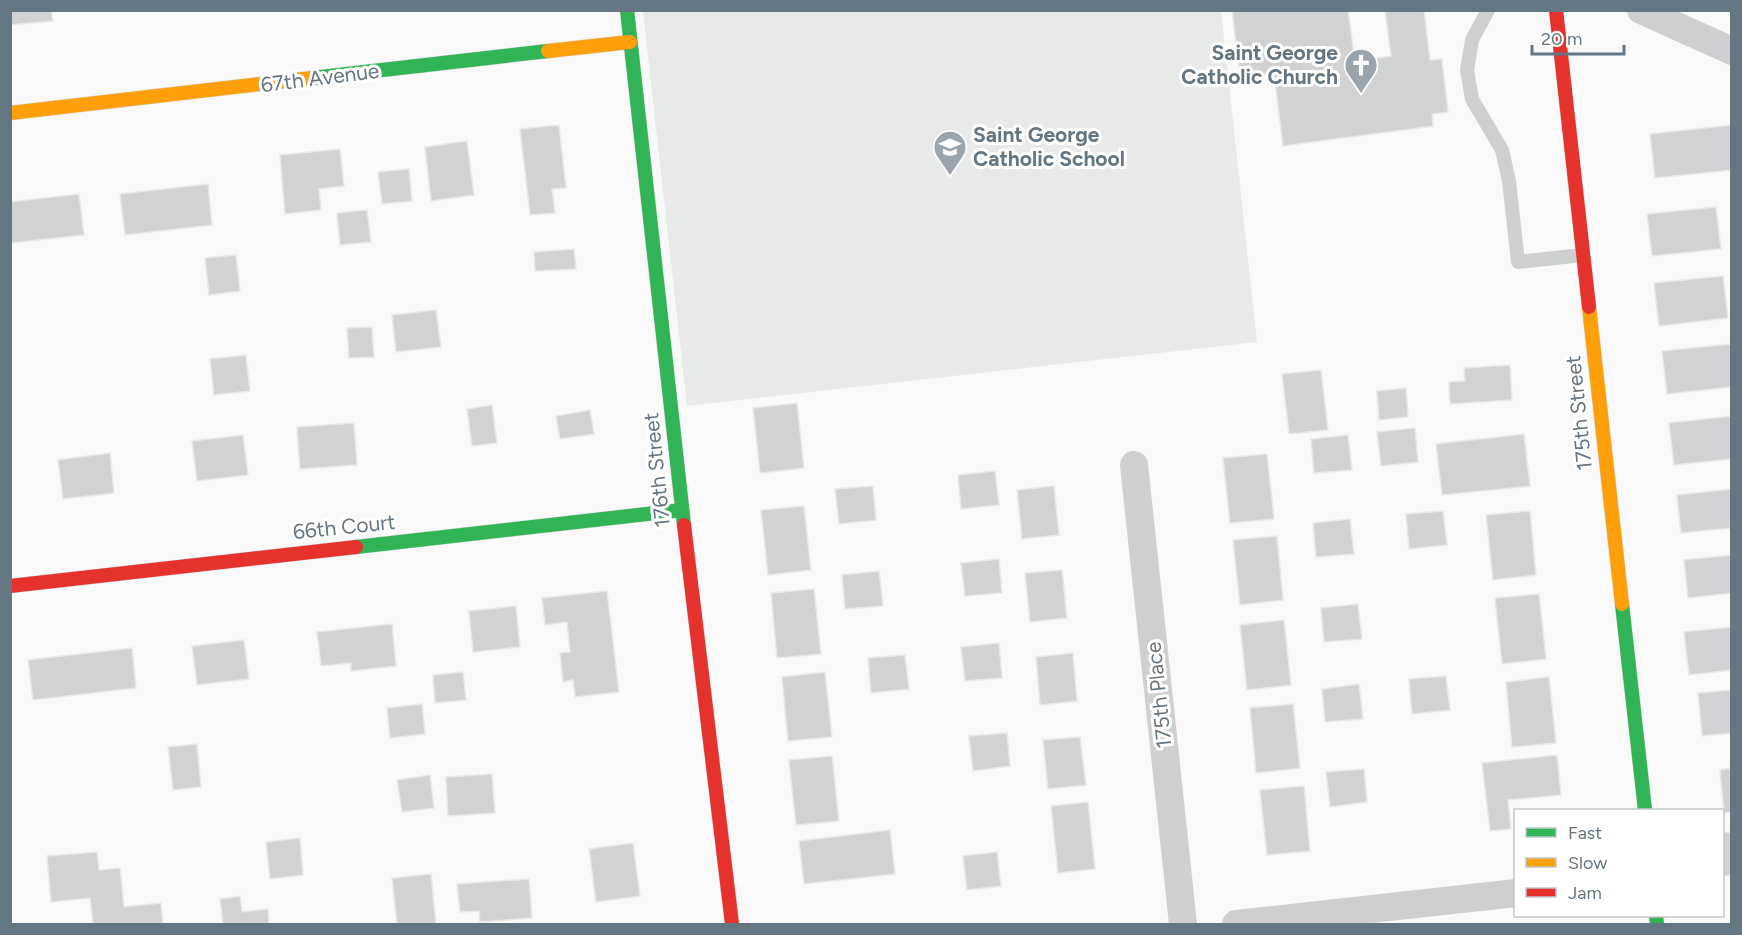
<svg xmlns="http://www.w3.org/2000/svg" width="1742" height="935" font-family="Figtree,sans-serif">
<style>
.built{fill:#e8e9e9}
.building{fill:#d0d2d3;stroke:#e8e8e8;stroke-width:1.5}
.lines{fill:none;stroke-linecap:round;stroke-linejoin:round}
.fast-casing{stroke:#d5d6d7;stroke-width:15}
.slow-casing{stroke:#d5d6d7;stroke-width:15}
.jam-casing{stroke:#d5d6d7;stroke-width:15}
.lane{stroke:#cecfd0;stroke-width:14}
.street{stroke:#cecfd0;stroke-width:28}
.fast{stroke:#30b455;stroke-width:14}
.slow{stroke:#ff9f0a;stroke-width:14}
.jam{stroke:#e5322d;stroke-width:14}
.labels{text-anchor:middle;stroke-width:6;stroke-linejoin:round;paint-order:stroke}
.poi-label{font-size:21px;font-weight:bold;fill:#657683;stroke:#fff;text-anchor:end}
.street-label{font-size:21px;fill:#657683;stroke:#fff}
</style>
<rect width="100%" height="100%" fill="#f9f9f9"/>
<polygon class="built" points="643,11 1221,11 1257,342 687,406"/>
<g class="building">
<polygon points="10,10 51,10 53,21 10,25"/>
<polygon points="1232,10 1348,10 1355,61 1391,56 1385,10 1424,10 1430,60 1442,59 1448,112 1432,114 1433,126 1283,146 1274,73 1240,77"/>
<polygon points="559,125 566,188 552,189 555,213 530,215 520,129"/>
<polygon points="1732,125 1732,170 1655,178 1650,134"/>
<polygon points="467,141 474,195 431,201 425,147"/>
<polygon points="340,149 344,186 319,189 321,210 285,214 280,155"/>
<polygon points="409,169 412,201 382,204 378,172"/>
<polygon points="208,184 212,225 125,235 120,194"/>
<polygon points="79,194 84,235 10,243 10,202"/>
<polygon points="1716,207 1721,249 1652,256 1647,214"/>
<polygon points="367,210 371,242 340,245 337,213"/>
<polygon points="574,249 576,269 535,271 534,252"/>
<polygon points="236,255 240,291 209,295 205,258"/>
<polygon points="1723,276 1728,318 1659,326 1654,283"/>
<polygon points="436,310 441,347 396,352 392,315"/>
<polygon points="372,327 374,357 349,358 347,328"/>
<polygon points="1731,344 1732,387 1667,394 1662,351"/>
<polygon points="246,355 250,391 214,395 210,359"/>
<polygon points="1510,365 1512,400 1450,404 1449,382 1465,381 1464,368"/>
<polygon points="1321,370 1328,430 1289,434 1282,374"/>
<polygon points="1406,388 1408,417 1379,420 1377,391"/>
<polygon points="797,403 804,468 760,473 753,408"/>
<polygon points="492,405 497,443 472,446 467,409"/>
<polygon points="590,410 594,434 560,439 556,416"/>
<polygon points="1732,416 1732,459 1674,465 1669,423"/>
<polygon points="354,423 357,465 300,469 297,427"/>
<polygon points="1415,428 1418,462 1381,466 1377,432"/>
<polygon points="1524,434 1530,486 1442,495 1436,444"/>
<polygon points="243,435 248,475 197,481 192,441"/>
<polygon points="1348,435 1352,470 1314,473 1311,439"/>
<polygon points="110,453 114,493 63,499 58,460"/>
<polygon points="1267,454 1274,519 1230,523 1223,458"/>
<polygon points="995,471 999,505 961,509 958,475"/>
<polygon points="873,486 876,520 839,524 835,489"/>
<polygon points="1054,486 1059,535 1022,539 1017,490"/>
<polygon points="1732,489 1732,528 1681,533 1677,495"/>
<polygon points="804,506 811,570 768,575 761,510"/>
<polygon points="1443,511 1447,545 1409,549 1406,514"/>
<polygon points="1530,511 1536,575 1493,580 1486,515"/>
<polygon points="1350,519 1354,554 1316,557 1313,523"/>
<polygon points="1277,536 1283,600 1240,605 1233,540"/>
<polygon points="1732,555 1732,593 1688,598 1684,560"/>
<polygon points="999,559 1002,593 965,596 961,563"/>
<polygon points="1062,570 1067,618 1030,622 1025,573"/>
<polygon points="879,571 883,606 845,609 842,575"/>
<polygon points="814,589 821,654 777,658 771,593"/>
<polygon points="607,591 619,692 575,697 573,680 563,682 560,653 570,652 567,622 545,625 542,598"/>
<polygon points="1539,594 1546,659 1502,664 1495,598"/>
<polygon points="1358,604 1362,639 1324,642 1321,608"/>
<polygon points="516,606 520,647 473,652 469,611"/>
<polygon points="1284,620 1291,685 1247,690 1240,625"/>
<polygon points="392,624 396,666 351,671 351,663 321,666 317,632"/>
<polygon points="1732,627 1732,670 1689,675 1684,632"/>
<polygon points="244,640 249,679 197,685 192,646"/>
<polygon points="999,643 1002,678 965,681 961,647"/>
<polygon points="132,648 136,688 33,700 28,660"/>
<polygon points="1073,653 1077,701 1040,705 1036,657"/>
<polygon points="905,655 909,689 871,693 868,658"/>
<polygon points="463,672 466,700 435,703 433,675"/>
<polygon points="825,672 832,737 788,741 782,677"/>
<polygon points="1446,676 1450,710 1412,714 1409,679"/>
<polygon points="1549,677 1556,743 1512,747 1506,682"/>
<polygon points="1359,684 1363,719 1325,722 1322,689"/>
<polygon points="1731,690 1732,733 1702,736 1698,693"/>
<polygon points="422,704 425,734 390,738 387,708"/>
<polygon points="1293,704 1300,768 1256,773 1250,708"/>
<polygon points="1007,733 1010,766 973,771 969,736"/>
<polygon points="1080,737 1086,785 1048,789 1043,740"/>
<polygon points="197,744 201,787 173,790 168,747"/>
<polygon points="1557,755 1561,795 1508,800 1511,829 1490,831 1482,763"/>
<polygon points="832,756 839,821 796,825 789,760"/>
<polygon points="1732,768 1732,812 1724,813 1720,770"/>
<polygon points="1364,769 1367,802 1330,807 1326,772"/>
<polygon points="492,774 495,813 448,816 446,777"/>
<polygon points="430,775 434,808 402,812 397,780"/>
<polygon points="1304,786 1310,851 1267,855 1260,790"/>
<polygon points="1088,802 1095,869 1058,873 1051,806"/>
<polygon points="890,830 895,874 804,884 799,841"/>
<polygon points="1732,832 1732,875 1722,876 1722,833"/>
<polygon points="300,838 303,875 270,879 266,842"/>
<polygon points="633,843 640,896 596,902 589,849"/>
<polygon points="97,852 99,870 120,868 124,907 161,903 163,924 93,924 90,898 51,902 47,856"/>
<polygon points="997,852 1001,886 967,890 963,856"/>
<polygon points="431,874 436,924 397,924 392,878"/>
<polygon points="529,879 532,918 480,922 479,911 460,912 457,884"/>
<polygon points="240,896 242,912 268,909 269,924 223,924 220,899"/>
</g>
<g class="lines">
<defs>
<g id="fast">
<polyline points="627,10 684,525"/>
<polyline points="312,78 548,51"/>
<polyline points="356,547 682,510"/>
<polyline points="1622,604 1645,810"/>
<polyline points="1656,916 1657,924"/>
</g>
<g id="slow">
<polyline points="548,51 630,42"/>
<polyline points="10,113 312,78"/>
<polyline points="1589,307 1622,604"/>
</g>
<g id="jam">
<polyline points="1556,10 1589,307"/>
<polyline points="684,525 732,924"/>
<polyline points="10,586 356,547"/>
</g>
</defs>
<use href="#fast" class="fast-casing"/>
<use href="#slow" class="slow-casing"/>
<use href="#jam" class="jam-casing"/>
<polyline class="lane" points="1488,10 1472,40 1467,70 1472,99 1502,150 1509,181 1518,262 1582,255"/>
<g class="street">
<polyline points="1641,10 1732,51"/>
<polyline points="1134,465 1183,924"/>
<polyline points="1236,924 1516,893"/>
</g>
<use href="#fast" class="fast"/>
<use href="#slow" class="slow"/>
<use href="#jam" class="jam"/>
</g>
<defs>
<symbol id="church-pin" viewBox="-11 -11 22 30"><path d="M0 17L-7.5 6A9.5 9.5 0 1 1 7.5 6Z" fill="#99a4ac" stroke="#fff"/><path d="M-1.2-6h2.4v3.5h3.3v2.4h-3.3V6h-2.4V-.1h-3.3v-2.4h3.3Z" fill="#fff"/></symbol>
<symbol id="school-pin" viewBox="-11 -11 22 30"><path d="M0 17L-7.5 6A9.5 9.5 0 1 1 7.5 6Z" fill="#99a4ac" stroke="#fff"/><path d="M0-5L7-2L0 1L-7-2ZM-4 1L0 2.5L4 1V4Q0 6-4 4Z" fill="#fff"/></symbol>
</defs>
<g fill-rule="evenodd">
<use href="#church-pin" x="1342" y="46" width="38" height="52"/>
<use href="#school-pin" x="931" y="128" width="38" height="52"/>
</g>
<g class="labels">
<g class="poi-label">
<text x="1338" y="60">Saint George<tspan x="1338" dy="24">Catholic Church</tspan></text>
<text x="973" y="142" text-anchor="start">Saint George<tspan x="973" dy="24">Catholic School</tspan></text>
</g>
<g class="street-label">
<text transform="translate(320 78) rotate(-7)" y="7">67th Avenue</text>
<text transform="translate(1579 413) rotate(-96)" y="7">175th Street</text>
<text transform="translate(657 470) rotate(-96)" y="7">176th Street</text>
<text transform="translate(344 527) rotate(-6)" y="7">66th Court</text>
<text transform="translate(1159 695) rotate(-96)" y="7">175th Place</text>
</g>
</g>
<rect width="1742" height="935" fill="none" stroke="#657683" stroke-width="24"/>
<rect x="1514" y="809" width="210" height="108" fill="#ffffff" stroke="#c1c8cd" stroke-width="1.5"/>
<rect x="1526" y="828" width="30" height="9" fill="#30b455" stroke="#c1c8cd" stroke-width="1.5"/>
<text x="1568" y="839" font-size="18" fill="#657683">Fast</text>
<rect x="1526" y="858" width="30" height="9" fill="#ff9f0a" stroke="#c1c8cd" stroke-width="1.5"/>
<text x="1568" y="869" font-size="18" fill="#657683">Slow</text>
<rect x="1526" y="888" width="30" height="9" fill="#e5322d" stroke="#c1c8cd" stroke-width="1.5"/>
<text x="1568" y="899" font-size="18" fill="#657683">Jam</text>
<path d="M1532 45v9h92v-9" fill="none" stroke="#657683" stroke-width="3"/>
<text x="1541" y="45" font-size="18" fill="#657683" stroke="#ffffff" stroke-width="4.5" paint-order="stroke">20 m</text>
</svg>
